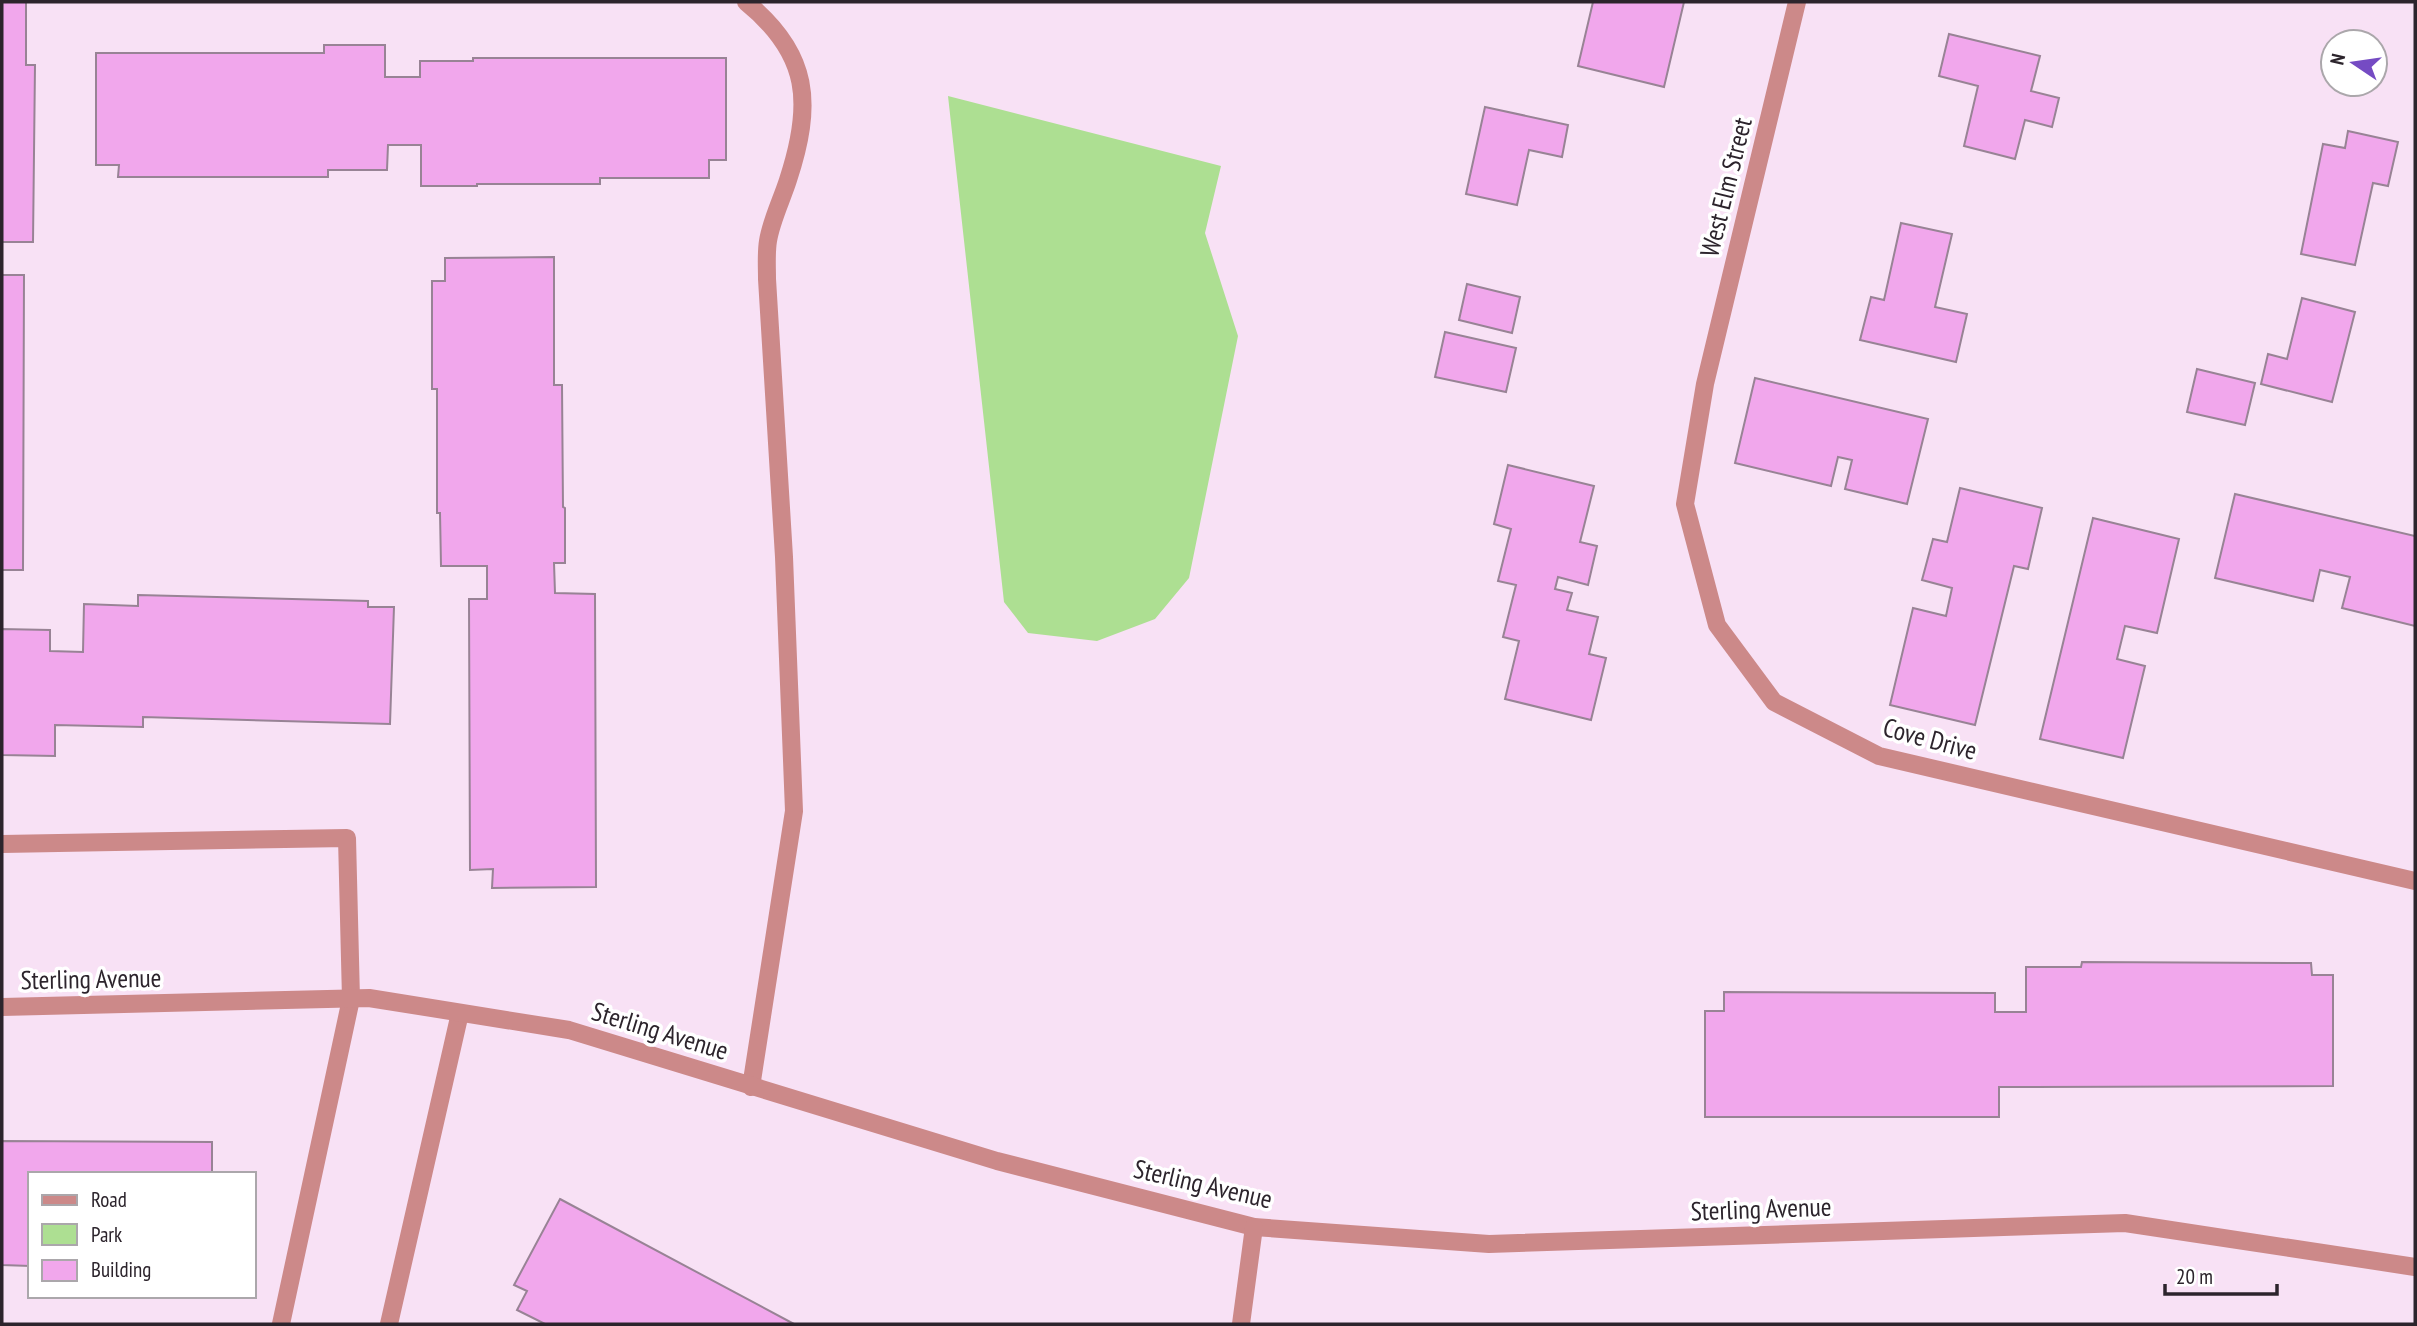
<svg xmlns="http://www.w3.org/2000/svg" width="2417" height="1326" font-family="'PT Sans Narrow',sans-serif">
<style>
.green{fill:#addf92}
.building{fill:#f1a7ec;stroke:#988395;stroke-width:2}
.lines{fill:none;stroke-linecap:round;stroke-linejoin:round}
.lane{stroke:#cc8989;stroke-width:18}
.street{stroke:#cc8989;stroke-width:18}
.labels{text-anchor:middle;stroke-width:7;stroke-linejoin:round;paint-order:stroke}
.street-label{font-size:26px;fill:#2c242c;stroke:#fff}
</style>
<rect width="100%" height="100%" fill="#f8e1f5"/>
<polygon class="green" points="948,96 1221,166 1205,233 1238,336 1189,578 1155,619 1097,641 1028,633 1004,602"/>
<g class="building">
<polygon points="2,2 26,2 26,65 35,65 33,242 2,242"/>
<polygon points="1593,2 1684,2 1664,87 1578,66"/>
<polygon points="1949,34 2040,56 2031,91 2059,98 2052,127 2025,120 2015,159 1964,146 1978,86 1939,76"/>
<polygon points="324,45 385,45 385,77 420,77 420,61 473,61 473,58 726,58 726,160 709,160 709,178 600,178 600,184 477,184 477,186 421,186 421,145 388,145 387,170 328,170 328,177 118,177 119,165 96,165 96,53 324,53"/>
<polygon points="1485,107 1568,125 1562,157 1529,150 1517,205 1466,194"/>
<polygon points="2348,131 2398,142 2388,186 2373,183 2355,265 2301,254 2323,144 2345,148"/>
<polygon points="1901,223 1952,234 1935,307 1967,314 1956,362 1860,340 1871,297 1884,300"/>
<polygon points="554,257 554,385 562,385 563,507 565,508 565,563 554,563 555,593 595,594 596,887 492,888 493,869 470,870 469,599 487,599 487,566 441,566 440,513 437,513 437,389 432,389 432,281 445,281 445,258"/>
<polygon points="2,275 24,275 23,570 2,570"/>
<polygon points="1467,284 1520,297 1512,333 1459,320"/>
<polygon points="2302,298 2355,312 2332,402 2261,384 2268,354 2287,359"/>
<polygon points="1445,332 1516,348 1506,392 1435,377"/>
<polygon points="2197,369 2255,383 2245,425 2187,412"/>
<polygon points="1755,378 1928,419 1907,504 1845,489 1852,460 1838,457 1831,486 1735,463"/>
<polygon points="1508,465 1594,486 1580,542 1597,546 1588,585 1558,577 1555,589 1572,593 1567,610 1598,617 1589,654 1606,658 1591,720 1505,699 1519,641 1503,637 1516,585 1498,581 1511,529 1494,524"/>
<polygon points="1960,488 2042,508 2028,569 2014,566 1975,725 1890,705 1913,608 1946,616 1952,588 1922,580 1933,539 1947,542"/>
<polygon points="2235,494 2415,536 2415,626 2342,608 2350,577 2320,570 2313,601 2215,578"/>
<polygon points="2093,518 2179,539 2157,633 2125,626 2117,659 2145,666 2123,758 2040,739"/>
<polygon points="138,595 368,601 368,607 394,607 390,724 143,717 143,727 55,725 55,756 2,755 2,629 50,630 50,651 83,652 84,604 138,606"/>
<polygon points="2082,962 2311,963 2312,975 2333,975 2333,1086 1999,1087 1999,1117 1705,1117 1705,1011 1724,1011 1724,992 1995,993 1995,1012 2026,1012 2026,967 2081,967"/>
<polygon points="2,1141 212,1142 212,1174 30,1174 30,1266 2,1265"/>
<polygon points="560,1199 794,1324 545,1324 517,1310 527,1291 514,1285"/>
</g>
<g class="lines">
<g class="lane">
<path d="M 746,2 C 810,54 813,104 788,180 C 782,199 771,221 768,241 C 766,253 767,266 767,279 L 784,557 L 794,811 L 751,1087"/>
<polyline points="2,844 347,838 351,999 281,1324"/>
<polyline points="389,1324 460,1013"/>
</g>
<g class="street">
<polyline points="1797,2 1705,384 1685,504 1717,625 1774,702 1879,756 2415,881"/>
<polyline points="2,1007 369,998 569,1030 997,1161 1254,1227 1489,1244 2125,1223 2415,1267"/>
<polyline points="1241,1324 1254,1227"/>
</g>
</g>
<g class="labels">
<g class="street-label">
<text transform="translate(1726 187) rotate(-76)" y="9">West Elm Street</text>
<text transform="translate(1930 739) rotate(15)" y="9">Cove Drive</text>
<text transform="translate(91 979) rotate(-1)" y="9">Sterling Avenue</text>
<text transform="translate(660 1031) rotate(17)" y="9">Sterling Avenue</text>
<text transform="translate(1203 1184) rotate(13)" y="9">Sterling Avenue</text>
<text transform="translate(1761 1209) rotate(-2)" y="9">Sterling Avenue</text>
</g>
</g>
<rect width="2417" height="1326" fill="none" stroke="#2c242c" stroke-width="7"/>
<rect x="28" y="1172" width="228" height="126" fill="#ffffff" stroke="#aba7ab" stroke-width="2"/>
<rect x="42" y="1195" width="35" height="10" fill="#cc8989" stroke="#aba7ab" stroke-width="2"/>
<text x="91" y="1207" font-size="21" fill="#2c242c">Road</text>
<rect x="42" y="1224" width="35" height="21" fill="#addf92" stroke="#aba7ab" stroke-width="2"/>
<text x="91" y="1242" font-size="21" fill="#2c242c">Park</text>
<rect x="42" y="1260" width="35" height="21" fill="#f1a7ec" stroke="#aba7ab" stroke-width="2"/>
<text x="91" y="1277" font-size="21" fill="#2c242c">Building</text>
<g transform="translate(2354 63) rotate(283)"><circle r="33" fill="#ffffff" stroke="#aba7ab" stroke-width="2"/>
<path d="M0-5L12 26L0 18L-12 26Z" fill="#754bc3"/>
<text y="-10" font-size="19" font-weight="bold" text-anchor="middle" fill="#2c242c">N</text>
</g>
<path d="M2165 1284v10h112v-10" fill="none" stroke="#2c242c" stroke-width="3.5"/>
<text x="2176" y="1284" font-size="21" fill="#2c242c" stroke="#ffffff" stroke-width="5" paint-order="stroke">20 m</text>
</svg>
